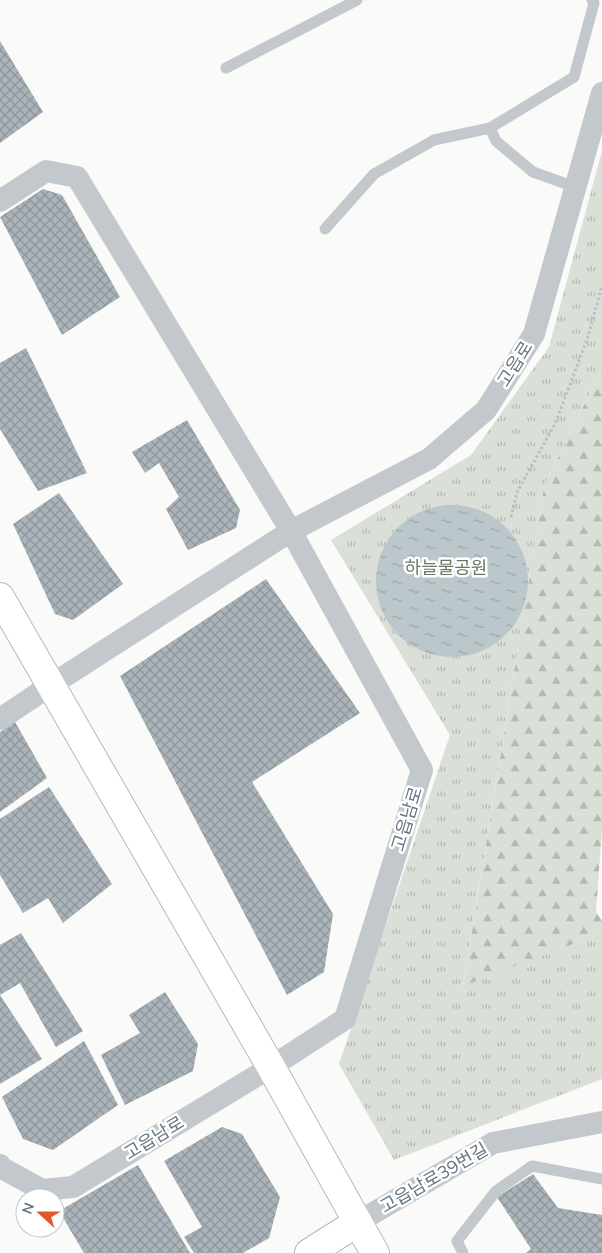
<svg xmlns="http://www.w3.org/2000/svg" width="602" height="1253" font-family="Mulish,'Noto Sans KR',sans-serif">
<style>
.forest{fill:url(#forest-firs)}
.park{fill:url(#park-tufts)}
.water{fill:url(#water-ripples)}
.building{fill:url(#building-cross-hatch)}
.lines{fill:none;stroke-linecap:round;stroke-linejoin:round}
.secondary-casing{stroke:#b3babf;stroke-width:30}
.path{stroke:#bbbfc2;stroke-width:3;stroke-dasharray:2.5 2.5;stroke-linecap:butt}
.lane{stroke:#c3c8cc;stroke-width:11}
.street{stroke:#c3c8cc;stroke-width:22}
.secondary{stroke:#fff;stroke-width:28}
.labels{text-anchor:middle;stroke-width:5;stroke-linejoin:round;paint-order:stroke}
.street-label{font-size:18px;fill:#657683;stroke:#fff}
.park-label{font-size:18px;fill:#687a64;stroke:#fff}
</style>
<defs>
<pattern id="forest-firs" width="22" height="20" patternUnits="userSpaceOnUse" patternTransform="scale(1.25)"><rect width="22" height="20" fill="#dadfd7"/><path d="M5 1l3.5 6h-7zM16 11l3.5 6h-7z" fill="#b4b9b4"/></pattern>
<pattern id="park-tufts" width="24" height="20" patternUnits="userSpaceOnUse" patternTransform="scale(1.25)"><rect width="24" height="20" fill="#dadfd7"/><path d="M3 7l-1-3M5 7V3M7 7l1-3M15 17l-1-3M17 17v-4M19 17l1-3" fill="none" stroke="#b4b9b4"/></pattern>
<pattern id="water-ripples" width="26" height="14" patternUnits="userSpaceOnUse" patternTransform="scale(1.25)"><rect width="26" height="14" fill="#bbc7cb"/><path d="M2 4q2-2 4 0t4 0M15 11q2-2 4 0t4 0" fill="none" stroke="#9ca6aa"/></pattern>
<pattern id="building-cross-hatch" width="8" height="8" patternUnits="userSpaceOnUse" patternTransform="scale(1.25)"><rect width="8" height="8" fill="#aab3b9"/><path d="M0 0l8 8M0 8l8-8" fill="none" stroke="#8e969c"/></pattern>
</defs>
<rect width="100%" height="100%" fill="#fafaf8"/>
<polygon class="forest" points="602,368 602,829 596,912 602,921 602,933 463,987 544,486"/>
<polygon class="park" points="602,151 602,368 544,486 463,986 602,933 602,1079 394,1160 339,1064 450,735 331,540 471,455 549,347"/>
<circle class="water" cx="452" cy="581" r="76"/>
<g class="building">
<polygon points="0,41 43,112 0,143"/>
<polygon points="43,189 62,195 120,297 62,335 0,217"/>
<polygon points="26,348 87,473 38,491 0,429 0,363"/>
<polygon points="187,420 240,510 236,528 188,550 166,509 179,497 159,463 145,473 132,452"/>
<polygon points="59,493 123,584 73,620 55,614 13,524"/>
<polygon points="266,579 360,713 252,782 333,914 324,972 287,995 120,676"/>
<polygon points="15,722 47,778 0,812 0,732"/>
<polygon points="49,787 112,884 63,923 48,898 23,913 0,875 0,819"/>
<polygon points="21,933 83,1031 56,1047 20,983 0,995 42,1059 0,1084 0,945"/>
<polygon points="165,992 198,1044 193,1071 125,1105 101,1055 140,1033 129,1015"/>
<polygon points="84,1041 118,1105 53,1150 23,1139 2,1097"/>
<polygon points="222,1127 242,1134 280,1197 269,1238 243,1253 194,1253 184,1237 202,1227 164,1161"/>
<polygon points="138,1165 190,1253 84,1253 59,1211"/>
<polygon points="533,1174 558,1208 602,1215 602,1253 526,1253 531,1249 497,1197"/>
</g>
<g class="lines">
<defs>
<g id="secondary">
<polyline points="0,597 271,1067 375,1253"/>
<polyline points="309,1253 358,1222"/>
</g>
</defs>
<use href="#secondary" class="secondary-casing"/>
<polyline class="path" points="511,517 517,492 555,424 587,340 602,286"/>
<g class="lane">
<polyline points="226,68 357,0"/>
<polyline points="575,187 533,172 496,141 490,128 574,77 594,3 592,0"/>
<polyline points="325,229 374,174 434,140 490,128"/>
<polyline points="463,1253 457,1241 496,1191 532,1166 602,1179"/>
</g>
<g class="street">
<polyline points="0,201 46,171 77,177 291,531 422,770 345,1019 271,1067 73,1187 42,1190 2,1168 0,1165"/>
<polyline points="0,719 51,685 291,531 429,459 486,410 534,334 602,93"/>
<polyline points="358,1222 493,1143 602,1122"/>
</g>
<use href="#secondary" class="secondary"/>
</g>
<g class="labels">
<g class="street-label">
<text transform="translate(515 364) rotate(-58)" y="6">고읍로</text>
<text transform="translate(407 819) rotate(-73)" y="6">고읍남로</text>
<text transform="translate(154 1138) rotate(-31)" y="6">고읍남로</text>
<text transform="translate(434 1178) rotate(-30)" y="6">고읍남로39번길</text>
</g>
<g class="park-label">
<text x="446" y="574">하늘물공원</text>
</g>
</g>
<g transform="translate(40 1213) rotate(291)"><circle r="24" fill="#ffffff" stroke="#c1c8cd"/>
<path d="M0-4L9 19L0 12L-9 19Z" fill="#e4572e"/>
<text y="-8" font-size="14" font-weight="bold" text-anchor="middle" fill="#657683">N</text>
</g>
</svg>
